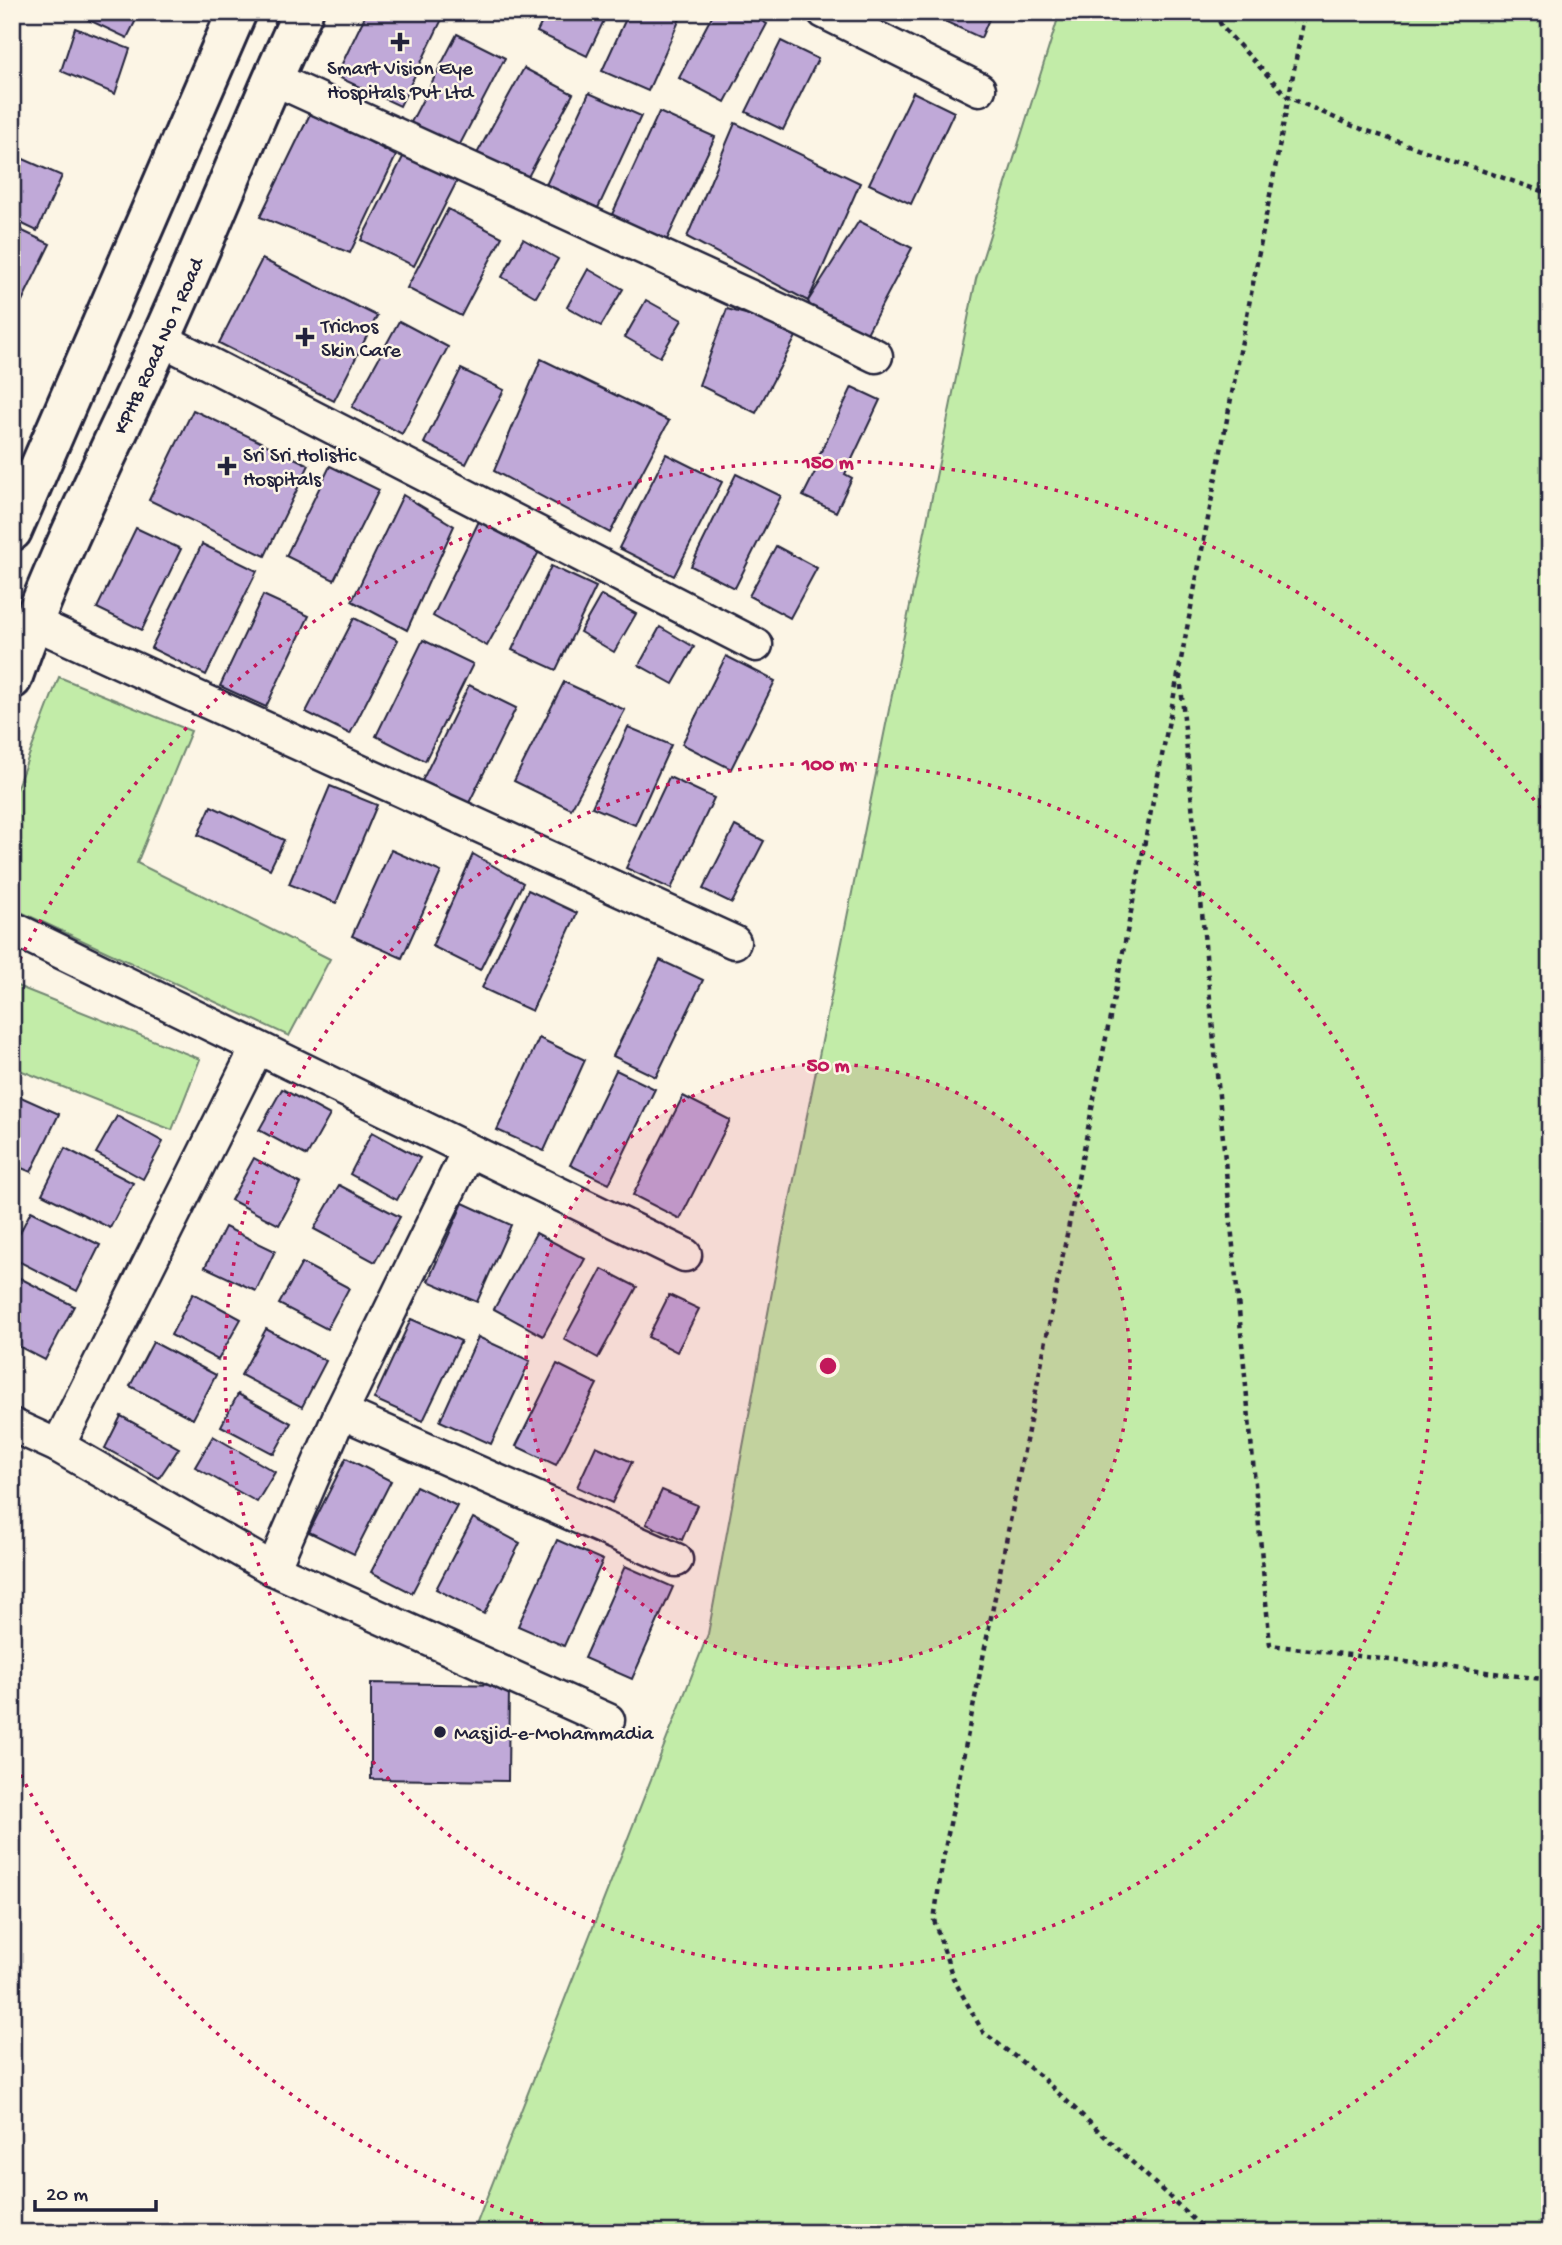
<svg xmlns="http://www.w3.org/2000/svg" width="1562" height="2245" font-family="'Gochi Hand',sans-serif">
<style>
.green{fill:#c2eca8;stroke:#728772;stroke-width:2}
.building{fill:#c0a9d8;stroke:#22223b;stroke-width:2}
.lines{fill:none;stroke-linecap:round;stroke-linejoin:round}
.street-casing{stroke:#22223b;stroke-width:37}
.secondary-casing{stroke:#22223b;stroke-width:44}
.path{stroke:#22223b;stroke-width:4.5;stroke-dasharray:5 5;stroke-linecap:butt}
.street{stroke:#fcf5e5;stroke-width:32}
.secondary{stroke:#fcf5e5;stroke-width:38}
.ring{fill:none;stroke:#c2185b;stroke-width:3.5;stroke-dasharray:3.5 7}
.poi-dot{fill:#22223b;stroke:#fcf5e5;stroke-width:2.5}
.labels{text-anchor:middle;stroke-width:5;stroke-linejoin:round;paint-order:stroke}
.poi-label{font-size:21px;fill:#22223b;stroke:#fcf5e5;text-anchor:start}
.street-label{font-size:21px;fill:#22223b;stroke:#fcf5e5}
.centre{fill:#c2185b;stroke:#fcf5e5;stroke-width:3.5}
.ring-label{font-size:21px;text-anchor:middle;font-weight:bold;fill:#c2185b;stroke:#fcf5e5;stroke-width:5;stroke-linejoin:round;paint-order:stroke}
</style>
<rect width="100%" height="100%" fill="#fcf5e5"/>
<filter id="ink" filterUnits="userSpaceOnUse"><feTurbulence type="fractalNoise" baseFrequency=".0143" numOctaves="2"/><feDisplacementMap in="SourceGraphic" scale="14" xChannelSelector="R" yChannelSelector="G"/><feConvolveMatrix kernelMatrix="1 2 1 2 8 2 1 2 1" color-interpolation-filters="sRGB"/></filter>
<g filter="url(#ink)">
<g class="green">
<polygon points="1060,12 1550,12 1550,2233 473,2233 708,1634 780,1249 976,279"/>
<polygon points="59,677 191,731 137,863 330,959 289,1036 12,908 12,800"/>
<polygon points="12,984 200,1059 172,1130 12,1067"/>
</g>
<g class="building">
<polygon points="72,12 140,12 127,38"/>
<polygon points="367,12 445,13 400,106 336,76"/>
<polygon points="547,12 608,12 587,56 537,32"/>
<polygon points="629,12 683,12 648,91 602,71"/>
<polygon points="714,12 746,12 767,24 725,102 679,78"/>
<polygon points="925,12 992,12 981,38"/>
<polygon points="75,28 130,49 115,94 61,71"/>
<polygon points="457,34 505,58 457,150 409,126"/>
<polygon points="781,41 818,59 783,130 746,112"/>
<polygon points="524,68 573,94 523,186 474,159"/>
<polygon points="913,92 954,112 911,204 869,184"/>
<polygon points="589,93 641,116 598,208 546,185"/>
<polygon points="312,110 396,156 350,253 260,217"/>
<polygon points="659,112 715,137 664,246 609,221"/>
<polygon points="735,123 860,183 808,301 687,237"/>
<polygon points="405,153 458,179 414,266 361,240"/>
<polygon points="12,154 62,176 37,231 12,219"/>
<polygon points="448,209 502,237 461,316 407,288"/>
<polygon points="859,221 912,248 865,337 812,310 808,301"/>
<polygon points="12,226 50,244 22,301 12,295"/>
<polygon points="523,239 558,259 536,297 502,277"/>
<polygon points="262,259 377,316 334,401 219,343"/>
<polygon points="588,269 623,289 601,326 567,307"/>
<polygon points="646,300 682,320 660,357 625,337"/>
<polygon points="727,309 800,329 756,413 699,385"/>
<polygon points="399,321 448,347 402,434 352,407"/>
<polygon points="541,359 669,421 610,533 494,471"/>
<polygon points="461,369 504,390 466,464 424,443"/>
<polygon points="852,387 880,400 845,474 852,478 836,512 803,496 819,464 816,462"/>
<polygon points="193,410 309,465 265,556 149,500"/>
<polygon points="666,454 722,482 674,576 619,548"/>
<polygon points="330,466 379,490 334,580 286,556"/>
<polygon points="736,474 781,496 735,588 691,566"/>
<polygon points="403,495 454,526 407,630 352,601"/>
<polygon points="481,517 540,550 487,646 433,616"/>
<polygon points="136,528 181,549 142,630 97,608"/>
<polygon points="202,544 257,571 206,675 151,648"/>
<polygon points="776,546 817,568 790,618 749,596"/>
<polygon points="551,566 596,587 556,670 512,650"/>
<polygon points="263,595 309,616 266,707 220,686"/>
<polygon points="601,595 636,614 614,652 580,632"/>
<polygon points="354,618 398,640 350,734 306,712"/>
<polygon points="660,627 694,647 673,684 639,665"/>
<polygon points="423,640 473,664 425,761 376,736"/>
<polygon points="726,656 775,681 731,769 682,744"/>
<polygon points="564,682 625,710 571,809 514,781"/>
<polygon points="469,685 516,708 467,807 420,785"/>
<polygon points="628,727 671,745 635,825 592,807"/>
<polygon points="669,777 714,798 671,889 626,868"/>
<polygon points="330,786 377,805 336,903 289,884"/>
<polygon points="211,806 284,840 270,869 198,835"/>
<polygon points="735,826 764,841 732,903 703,889"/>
<polygon points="391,850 441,872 402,958 352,936"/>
<polygon points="473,854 523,883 480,970 432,946"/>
<polygon points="528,890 577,913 532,1011 482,988"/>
<polygon points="660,960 703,980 656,1077 613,1056"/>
<polygon points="539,1038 585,1060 544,1151 497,1130"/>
<polygon points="616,1070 655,1089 609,1184 570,1165"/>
<polygon points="282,1089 330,1115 307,1156 259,1130"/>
<polygon points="12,1093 59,1114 31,1172 12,1164"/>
<polygon points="683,1096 730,1120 680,1219 633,1195"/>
<polygon points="117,1116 163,1142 143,1179 96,1153"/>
<polygon points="372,1132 420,1158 397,1200 350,1174"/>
<polygon points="65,1148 133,1183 110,1228 42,1194"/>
<polygon points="254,1158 301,1184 279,1225 231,1200"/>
<polygon points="339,1185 400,1217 375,1262 314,1229"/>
<polygon points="12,1187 20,1191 12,1207"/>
<polygon points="463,1203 511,1225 477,1302 428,1281"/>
<polygon points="31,1211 100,1245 77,1291 12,1258 12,1248"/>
<polygon points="225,1227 275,1251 256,1291 205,1267"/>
<polygon points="536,1233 585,1259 543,1336 494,1309"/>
<polygon points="302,1263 349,1288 327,1329 279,1304"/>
<polygon points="602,1269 637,1287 598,1358 564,1339"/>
<polygon points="12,1274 74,1306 45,1360 12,1343"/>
<polygon points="193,1293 241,1319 218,1360 171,1335"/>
<polygon points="669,1295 699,1309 677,1352 648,1337"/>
<polygon points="411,1319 461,1341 423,1421 374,1399"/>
<polygon points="266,1329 326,1361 302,1407 241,1375"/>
<polygon points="478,1337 530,1361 491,1444 440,1421"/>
<polygon points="153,1342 216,1375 193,1419 130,1386"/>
<polygon points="557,1364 597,1384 556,1465 516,1446"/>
<polygon points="238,1394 291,1423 274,1454 221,1426"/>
<polygon points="121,1416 179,1448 159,1478 105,1448"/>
<polygon points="213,1436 275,1472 257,1502 195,1467"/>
<polygon points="596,1446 632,1462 612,1503 577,1487"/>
<polygon points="346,1458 391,1481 354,1554 309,1532"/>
<polygon points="416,1486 457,1506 412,1593 371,1572"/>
<polygon points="662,1490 697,1505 682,1540 646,1524"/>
<polygon points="473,1518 520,1543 484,1614 436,1589"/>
<polygon points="557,1540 603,1560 564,1646 518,1626"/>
<polygon points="625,1566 673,1587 632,1679 584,1658"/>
<polygon points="371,1683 509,1685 508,1781 371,1779"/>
</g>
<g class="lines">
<defs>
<g id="street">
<polyline points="824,12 979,89"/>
<polyline points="272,78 797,318 876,356"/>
<polyline points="161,339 756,645"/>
<polyline points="32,622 734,942"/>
<polyline points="12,928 685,1255"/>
<polyline points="341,1412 676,1560"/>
<polyline points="12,1425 58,1446 273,1569 608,1720"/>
<polyline points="58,1446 257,1048"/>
<polyline points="273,1569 341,1412 468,1151"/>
</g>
<g id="secondary">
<polyline points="12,531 237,12"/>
<path id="s1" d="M 12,679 C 52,564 109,454 159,343 C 209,234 252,121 303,12"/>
</g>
</defs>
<use href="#street" class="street-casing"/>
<use href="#secondary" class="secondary-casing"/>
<g class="path">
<polyline points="1215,12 1222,27 1288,97 1353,126 1550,194"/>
<polyline points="1180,675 1270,1645 1550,1680"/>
<polyline points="1208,2233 1039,2075 983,2032 953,1978 934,1920 943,1859 1179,670 1305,12"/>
</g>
<use href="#street" class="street"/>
<use href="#secondary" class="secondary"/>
</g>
</g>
<circle cx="828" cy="1366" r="302" fill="#c2185b" fill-opacity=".12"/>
<g class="ring">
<circle cx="828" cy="1366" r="302"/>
<circle cx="828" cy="1366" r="603"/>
<path d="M1546 1917A905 905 0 0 1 1093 2231M563 2231A905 905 0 0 1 15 1763M15 969A905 905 0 0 1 1546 815"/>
</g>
<g class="poi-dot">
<path d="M396.5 31.5h7v7h7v7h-7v7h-7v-7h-7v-7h7z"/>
<path d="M301.5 326.5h7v7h7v7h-7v7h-7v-7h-7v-7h7z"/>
<path d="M223.5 455.5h7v7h7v7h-7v7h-7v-7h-7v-7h7z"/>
<circle cx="440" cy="1732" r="7"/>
</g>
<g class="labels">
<g class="poi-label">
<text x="400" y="74" text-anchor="middle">Smart Vision Eye<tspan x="400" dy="24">Hospitals Pvt Ltd</tspan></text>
<text x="321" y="332">Trichos<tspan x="321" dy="24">Skin Care</tspan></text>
<text x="243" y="461">Sri Sri Holistic<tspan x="243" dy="24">Hospitals</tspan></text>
<text x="454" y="1739">Masjid-e-Mohammadia</text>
</g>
<g class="street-label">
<text dy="7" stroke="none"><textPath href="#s1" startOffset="364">KPHB Road No 1 Road</textPath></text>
</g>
</g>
<circle cx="828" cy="1366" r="10" class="centre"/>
<g class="ring-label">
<text x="828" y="468">150 m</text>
<text x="828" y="770">100 m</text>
<text x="828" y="1071">50 m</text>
</g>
<rect width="1562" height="2245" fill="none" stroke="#fcf5e5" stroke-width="42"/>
<rect x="21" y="21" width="1520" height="2203" fill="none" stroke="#22223b" stroke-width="2.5" filter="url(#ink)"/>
<path d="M35 2200v10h121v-10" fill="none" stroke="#22223b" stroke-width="3.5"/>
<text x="46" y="2200" font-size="21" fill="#22223b" stroke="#fcf5e5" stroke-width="5" paint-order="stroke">20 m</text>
</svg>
